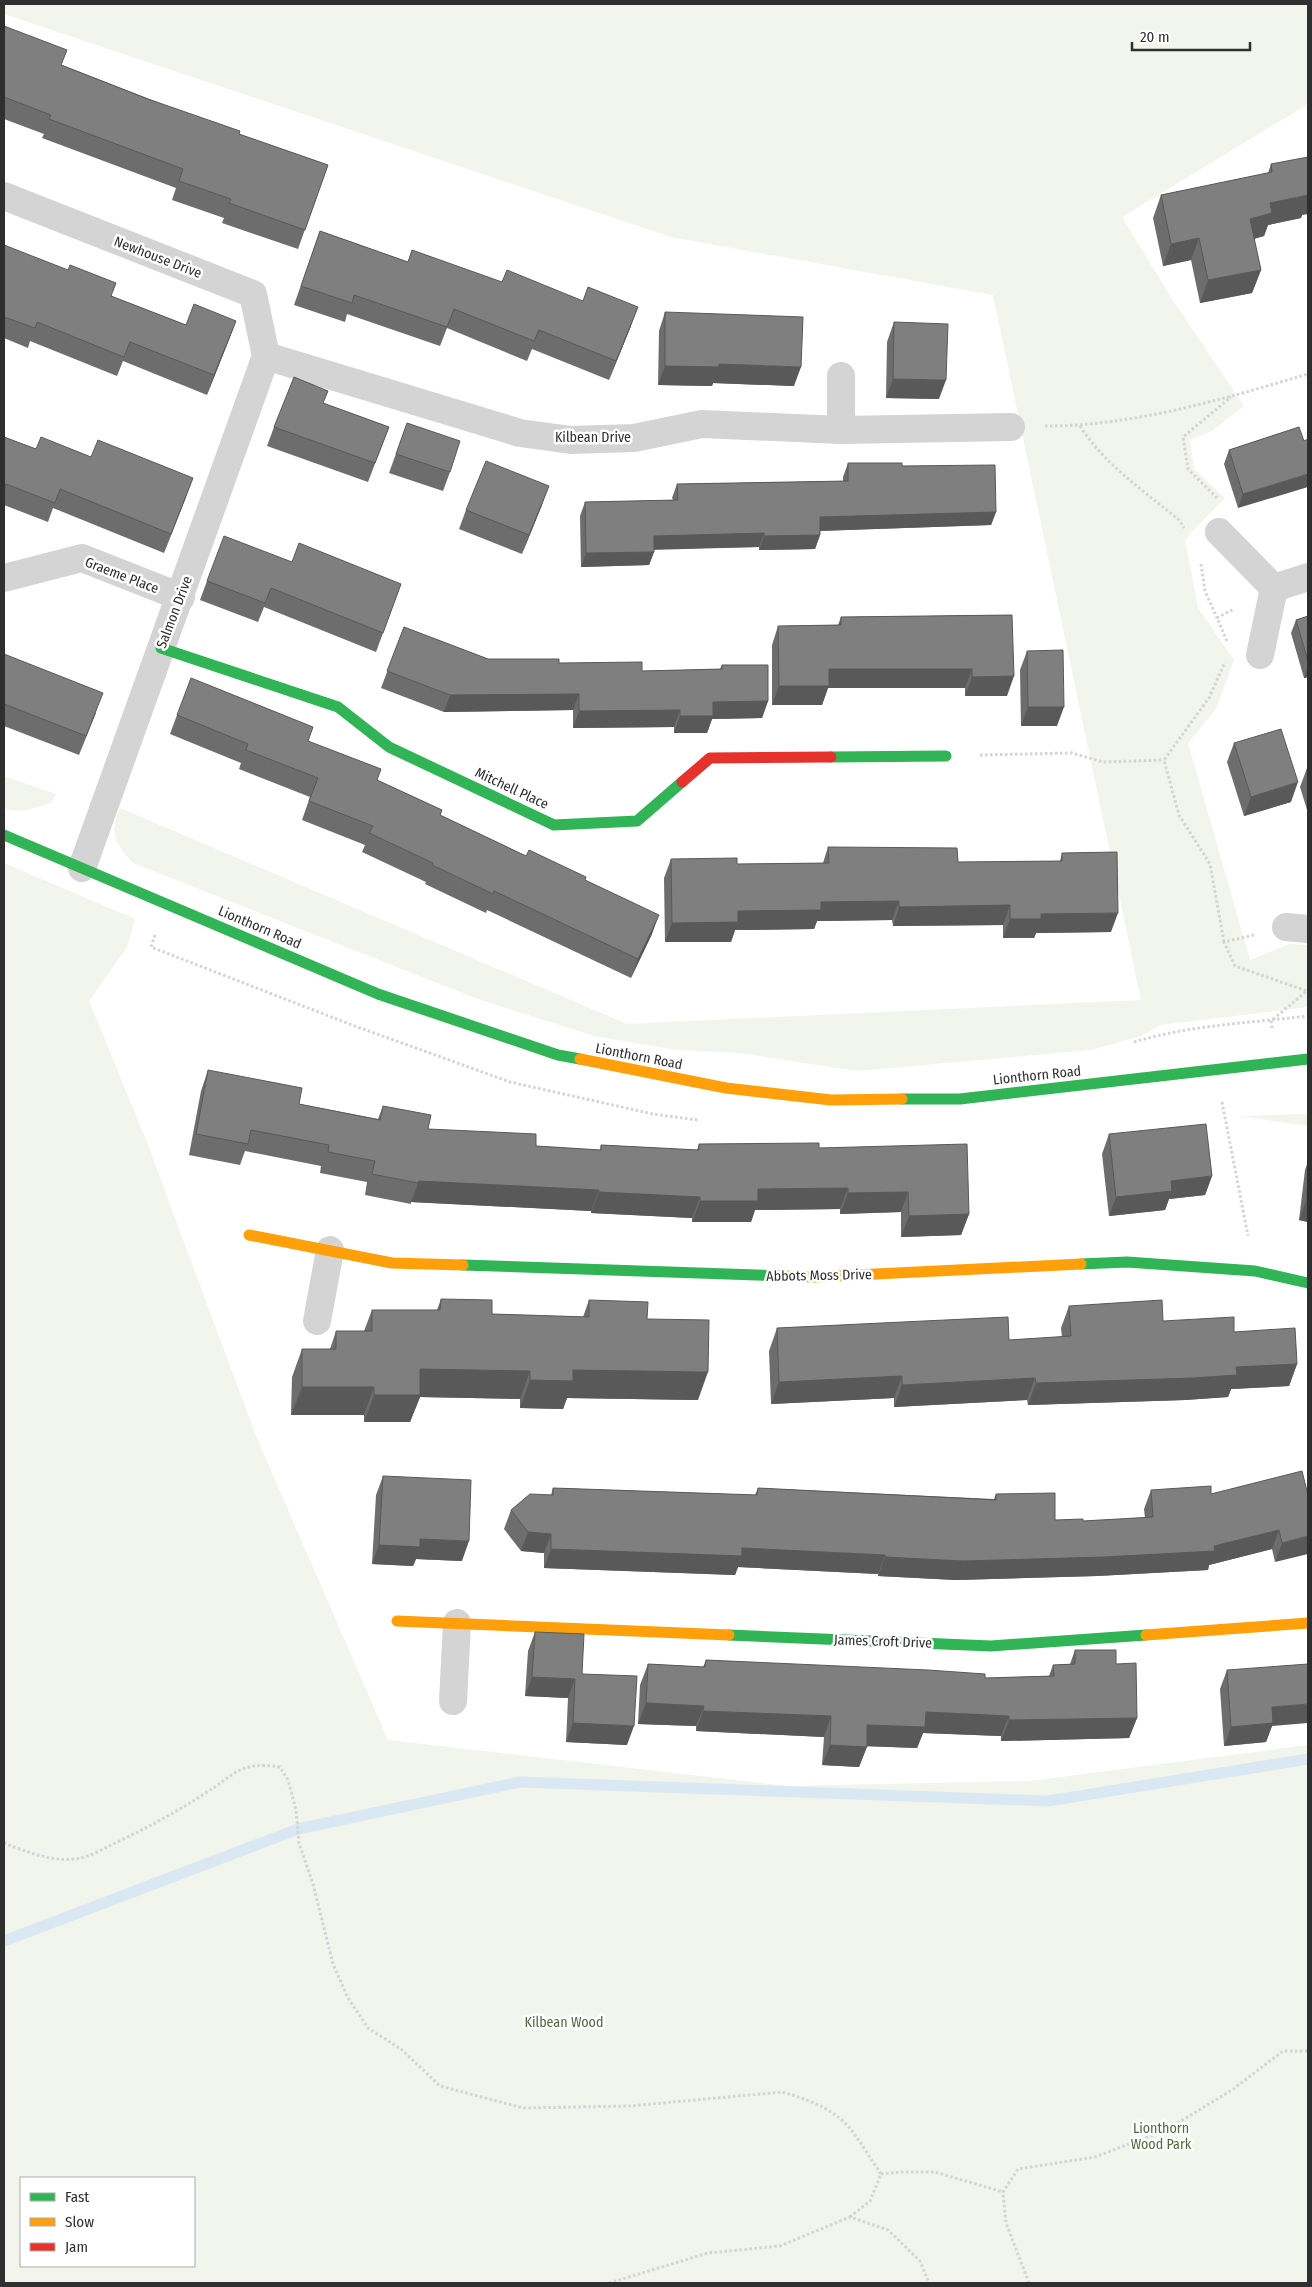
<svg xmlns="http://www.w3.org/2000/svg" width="1312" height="2287" font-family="'Fira Sans Condensed',sans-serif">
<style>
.green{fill:#f1f5ec;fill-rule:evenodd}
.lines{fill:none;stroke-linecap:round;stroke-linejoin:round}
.stream{stroke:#d9e8f2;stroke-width:11}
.path{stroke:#d4d4d4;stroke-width:3;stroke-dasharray:2.5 2.5;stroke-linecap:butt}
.street{stroke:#d4d4d4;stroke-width:28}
.fast{stroke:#30b455;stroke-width:11}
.slow{stroke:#ff9f0a;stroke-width:11}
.jam{stroke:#e5322d;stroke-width:11}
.wall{fill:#6d6d6d}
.shaded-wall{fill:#595959}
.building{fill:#7f7f7f;stroke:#595959}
.labels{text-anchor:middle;stroke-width:5;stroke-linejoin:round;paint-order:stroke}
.street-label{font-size:14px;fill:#2f2f2f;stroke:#fff}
.park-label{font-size:14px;fill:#516a3c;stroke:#fff}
</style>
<rect width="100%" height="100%" fill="#fff"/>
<g class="green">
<path d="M 4,4 L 1308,4 L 1308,104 L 1122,217 L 1172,299 L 1244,406 L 1212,431 L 1190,440 L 1194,469 L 1225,498 L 1185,539 L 1198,608 L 1234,660 L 1216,709 L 1188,743 L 1250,960 L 1290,944 L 1308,945 L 1308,1007 L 1160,1025 L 1141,1036 L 1091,1050 L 857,1071 L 739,1053 L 677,1050 L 594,1036 L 478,999 L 133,863 C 115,843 109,834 120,808 L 627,1024 L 1141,1000 L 993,295 L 671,237 L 4,14 Z"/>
<path d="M 4,776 L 56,794 L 51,803 C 37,807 18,815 4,808 Z"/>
<path d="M 4,863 L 135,919 L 127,947 L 89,1001 L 146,1140 L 256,1436 L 388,1740 L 787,1786 L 1030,1781 L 1308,1745 L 1308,2283 L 4,2283 ZM 21,2178 L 194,2178 L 194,2266 L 21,2266 Z"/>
<polygon points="1308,1114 1308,1126 1238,1116"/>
</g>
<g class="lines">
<polyline class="stream" points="4,1941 298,1829 520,1782 1048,1801 1308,1759"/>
<g class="path">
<path d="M 1045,426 C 1135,426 1223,399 1308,374"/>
<path d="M 1080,426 C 1105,465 1144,491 1179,520 L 1184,528"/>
<polyline points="1217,498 1188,469 1183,437 1231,397"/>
<polyline points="1201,564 1205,591 1217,618"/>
<polyline points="1227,641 1217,618 1234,609"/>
<polyline points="980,755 1072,753 1103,762 1164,760"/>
<polyline points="155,935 151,947 352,1025 510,1082 653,1114 698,1120"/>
<polyline points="1254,935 1224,942 1235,966 1307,991 1271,1021 1272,1028"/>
<polyline points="1224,942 1210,864 1179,815 1164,760 1209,698 1225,662"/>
<path d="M 1134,1042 C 1190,1025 1250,1023 1308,1016"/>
<polyline points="1222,1102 1248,1236"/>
<path d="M 4,1843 C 24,1851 52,1862 74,1859 C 88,1858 101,1850 113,1844 C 145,1829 175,1813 204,1794 C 237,1774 238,1761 280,1767 L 288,1780 L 296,1810 L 299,1843 L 313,1884 L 333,1964 L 348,1998 L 368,2028 L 401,2049 L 440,2086 L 523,2108 L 630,2106 L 782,2092 C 810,2100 838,2110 855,2135 C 864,2147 872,2161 881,2174"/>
<polyline points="881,2174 900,2172 935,2172 1003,2192"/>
<polyline points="850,2217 870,2201 881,2174"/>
<polyline points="609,2283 708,2253 780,2246 850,2217 888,2230 920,2261 929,2283"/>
<polyline points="1029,2283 1006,2223 1003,2192 1018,2169 1095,2157 1166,2130 1232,2090 1283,2051 1308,2051"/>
</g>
<g class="street">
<polyline points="4,196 253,294 266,356"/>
<polyline points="266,356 520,433 571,440 634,438 702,424 841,430 1011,427"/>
<polyline points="841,430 841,376"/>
<polyline points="1219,532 1274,588 1260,655"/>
<polyline points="4,578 82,558 181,597"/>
<polyline points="1274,588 1308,577"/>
<polyline points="82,868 266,356"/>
<polyline points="1286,927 1308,929"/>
<polyline points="317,1321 330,1250"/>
<polyline points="453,1701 457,1623"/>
</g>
<g class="fast">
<polyline points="161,648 338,707 389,747 554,825 637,821 682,782"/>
<polyline points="831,757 946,756"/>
<polyline points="4,835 378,994 558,1055 580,1059"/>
<polyline points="902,1099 960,1099 1308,1059"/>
<polyline points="1081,1264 1127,1262 1255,1271 1308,1283"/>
<polyline points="463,1265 783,1276"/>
<polyline points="729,1635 991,1646 1146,1635"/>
</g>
<g class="slow">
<polyline points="580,1059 726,1088 831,1100 902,1099"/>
<polyline points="249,1235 392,1263 463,1265"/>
<polyline points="783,1276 815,1277 1081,1264"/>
<polyline points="397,1621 729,1635"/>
<polyline points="1146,1635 1308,1623"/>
</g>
<polyline class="jam" points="682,782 710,758 831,757"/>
</g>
<g class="wall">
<polygon points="4,26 62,65 239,134 328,165 298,249 222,223 224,218 172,200 176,188 42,138 44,134 4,119"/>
<polygon points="1271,164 1302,215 1301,218 1268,225 1264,236 1254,239 1261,270 1252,293 1200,303 1191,260 1163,266 1153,218 1161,195 1268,173"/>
<polygon points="320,231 408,262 502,282 631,326 609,380 532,349 527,361 447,328 440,346 347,314 345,322 294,305"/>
<polygon points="4,245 111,296 186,325 236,321 207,395 123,361 117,376 30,341 28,348 4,338"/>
<polygon points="665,312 794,386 713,383 712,386 658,385 659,331"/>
<polygon points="894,322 939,399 886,398 887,342"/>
<polygon points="323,403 389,427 368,482 267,446 274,427"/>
<polygon points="407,423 450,472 443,491 389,473"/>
<polygon points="1299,427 1238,508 1224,464 1229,450"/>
<polygon points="4,437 36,449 186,497 164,553 53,508 48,522 4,505"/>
<polygon points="848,463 902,466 996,512 991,525 820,531 820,535 815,549 759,550 759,547 654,549 654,552 649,565 581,567 580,516 585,502 673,500 672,498 677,484 843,481 843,477"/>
<polygon points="542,505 522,554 459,529 466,510"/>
<polygon points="292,562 401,584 376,652 264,607 258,622 200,600 207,581"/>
<polygon points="1012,615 1007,696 965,696 965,688 828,688 822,705 772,705 772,645 778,626 838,625 841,617"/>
<polygon points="1308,616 1308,677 1304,678 1291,633 1296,620"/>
<polygon points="404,627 488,659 559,663 642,671 720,669 722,665 768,701 762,718 712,719 707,733 674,733 674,727 573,728 573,710 444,712 381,688"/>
<polygon points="1027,651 1057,726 1021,726 1020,670"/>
<polygon points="4,654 96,713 79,755 4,726"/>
<polygon points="177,715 308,741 377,780 442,810 440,815 526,856 585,880 652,934 631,978 487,910 486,913 425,884 426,882 362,852 365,845 302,820 310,797 239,769 241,763 170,734"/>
<polygon points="1234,743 1291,802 1244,816 1227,762"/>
<polygon points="1307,768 1308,768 1308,813 1300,787"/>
<polygon points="828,847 958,862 1060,861 1062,853 1111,932 1036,933 1034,938 1003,938 1003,925 893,926 892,920 817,921 814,929 735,930 731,942 665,942 664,878 671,859 737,864 823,863"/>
<polygon points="208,1070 299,1104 378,1119 383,1106 428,1129 536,1146 600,1150 601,1145 697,1150 699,1144 819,1148 969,1214 961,1235 901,1237 901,1212 840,1214 840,1209 755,1210 751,1222 692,1222 692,1218 591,1213 591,1211 411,1202 411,1204 365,1195 367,1182 320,1173 321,1166 245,1151 240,1165 189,1155 201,1091"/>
<polygon points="1109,1134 1212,1176 1205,1195 1169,1199 1165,1210 1109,1216 1102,1154"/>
<polygon points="1308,1161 1308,1222 1299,1220 1305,1170"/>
<polygon points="441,1299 492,1314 583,1317 589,1300 647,1319 698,1400 567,1398 563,1409 520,1408 520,1399 420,1397 410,1422 364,1422 364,1415 291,1415 292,1377 302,1349 330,1349 336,1331 364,1331 372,1310 437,1310"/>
<polygon points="1069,1306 1234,1332 1297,1364 1289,1386 1231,1389 1228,1397 1185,1400 1028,1405 1027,1400 894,1407 894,1398 771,1404 769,1351 777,1328 1009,1340 1062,1337 1061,1328"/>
<polygon points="383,1476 462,1561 416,1559 413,1566 372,1564 376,1495"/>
<polygon points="553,1488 755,1495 758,1488 994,1499 996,1494 1055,1520 1083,1521 1145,1518 1144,1509 1151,1490 1211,1494 1308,1495 1275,1562 1272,1549 1209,1565 1208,1570 1097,1576 956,1580 878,1576 878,1574 738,1567 735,1575 544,1568 544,1553 521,1551 504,1529 511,1510 551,1495"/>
<polygon points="535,1632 582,1674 627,1745 566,1742 568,1698 525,1696 528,1651"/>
<polygon points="1075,1650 1116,1664 1137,1718 1129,1738 1001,1741 1001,1736 923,1733 917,1748 867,1746 859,1767 822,1765 824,1737 696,1731 696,1726 638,1724 640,1685 648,1664 703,1667 706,1660 985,1678 1049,1676 1053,1665 1070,1664"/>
<polygon points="1227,1670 1272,1726 1266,1742 1224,1746 1220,1689"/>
</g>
<g class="shaded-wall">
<polygon points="1308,195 1308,214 1302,215 1301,218 1268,225 1264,236 1242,242 1250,219 1270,203"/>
<polygon points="1199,238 1191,260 1163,266 1171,244"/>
<polygon points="1261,270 1252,293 1200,303 1208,280"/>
<polygon points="638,307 631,326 609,380 616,361"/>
<polygon points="236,321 229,340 207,395 214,375"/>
<polygon points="719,364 801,367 794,386 713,383 712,386 658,385 665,366"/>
<polygon points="893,379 946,380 939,399 886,398"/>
<polygon points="1308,474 1308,487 1238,508 1243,494"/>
<polygon points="193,478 186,497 164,553 171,534"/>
<polygon points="549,486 542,505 522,554 529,535"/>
<polygon points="996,512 991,525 815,531 820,517"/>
<polygon points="764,533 759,547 649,550 654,536"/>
<polygon points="820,535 815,549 759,550 764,536"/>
<polygon points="654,552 649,565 581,567 586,553"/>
<polygon points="1308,667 1308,677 1304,678"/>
<polygon points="829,669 972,669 965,688 828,688 822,705 772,705 779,686"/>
<polygon points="1014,676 1007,696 965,696 972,677"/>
<polygon points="579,694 573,710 444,712 450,695"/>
<polygon points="768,701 762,718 712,719 707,733 674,733 680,716 713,702"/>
<polygon points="1028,707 1064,707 1057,726 1021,726"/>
<polygon points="680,710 674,727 573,728 579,711"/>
<polygon points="1298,782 1291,802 1244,816 1251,797"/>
<polygon points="899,901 892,920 817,921 814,929 735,930 731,942 665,942 672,923 738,911 821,902"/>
<polygon points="1010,905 1003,925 893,926 899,907"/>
<polygon points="1118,913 1111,932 1036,933 1034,938 1003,938 1010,919 1041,914"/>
<polygon points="659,915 652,934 631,978 638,959"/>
<polygon points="1212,1176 1205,1195 1169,1199 1165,1210 1109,1216 1116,1197 1171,1181"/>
<polygon points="419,1181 599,1190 591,1211 411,1202"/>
<polygon points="848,1188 840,1209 755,1210 751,1222 692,1222 700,1201 758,1189"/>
<polygon points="599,1192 700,1197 692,1218 591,1213"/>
<polygon points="908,1192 901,1212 840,1214 848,1193"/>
<polygon points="1306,1201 1308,1202 1308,1222 1299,1220"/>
<polygon points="969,1214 961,1235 901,1237 909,1216"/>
<polygon points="1297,1364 1289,1386 1231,1389 1228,1397 1185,1400 1028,1405 1036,1383 1236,1367"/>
<polygon points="420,1369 530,1371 520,1399 420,1397 410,1422 364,1422 374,1395"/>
<polygon points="573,1370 708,1372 698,1400 567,1398 563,1409 520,1408 530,1380"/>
<polygon points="902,1376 894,1398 771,1404 779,1382"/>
<polygon points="1035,1378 1027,1400 894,1407 902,1385"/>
<polygon points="302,1387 374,1387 364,1415 291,1415"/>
<polygon points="1279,1530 1272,1549 1209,1565 1208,1570 1097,1576 956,1580 878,1576 885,1557 1214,1546"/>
<polygon points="528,1532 551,1534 544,1553 521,1551"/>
<polygon points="1308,1536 1308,1554 1275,1562 1282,1543"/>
<polygon points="420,1539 469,1541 462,1561 416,1559 413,1566 372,1564 379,1545"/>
<polygon points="742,1548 885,1555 878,1574 738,1567 735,1575 544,1568 551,1549"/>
<polygon points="532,1677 575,1679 568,1698 525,1696"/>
<polygon points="646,1703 704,1706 696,1726 638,1724"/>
<polygon points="1308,1704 1308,1723 1272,1726 1266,1742 1224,1746 1231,1727 1272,1707"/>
<polygon points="703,1711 831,1716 824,1737 696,1731"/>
<polygon points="926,1712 1009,1716 1001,1736 923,1733 917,1748 860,1746 867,1725"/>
<polygon points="1137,1718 1129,1738 1001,1741 1009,1720"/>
<polygon points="573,1723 634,1726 627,1745 566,1742"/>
<polygon points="830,1745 867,1747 859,1767 822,1765"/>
</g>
<g class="building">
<polygon points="4,26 67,50 61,65 148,99 240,131 239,134 328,165 305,230 229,203 231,199 179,181 183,169 49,119 51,115 4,97"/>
<polygon points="1308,157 1308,195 1270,203 1272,213 1250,219 1261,270 1208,280 1199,238 1171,244 1161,195 1272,172 1271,164"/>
<polygon points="320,231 408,262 412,250 502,282 507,270 583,301 588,287 638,307 616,361 539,330 534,341 454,309 447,327 354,295 352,303 301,286"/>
<polygon points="4,245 68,270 70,265 116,283 111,296 186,325 194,304 236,321 214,375 130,342 124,357 37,322 35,328 4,317"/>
<polygon points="665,312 803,317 801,367 719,364 719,367 665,366"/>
<polygon points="894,322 948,324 946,380 893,379"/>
<polygon points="294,377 328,391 323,403 389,427 375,463 274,427"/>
<polygon points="407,423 460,441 450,472 396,454"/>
<polygon points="1299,427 1304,441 1308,439 1308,474 1243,494 1229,450"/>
<polygon points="4,437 36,449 41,437 91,457 98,440 193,478 171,534 60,489 55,503 6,484 4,490"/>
<polygon points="486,461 549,486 529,535 466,510"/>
<polygon points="848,463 902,463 902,466 995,465 996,512 820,517 820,535 764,536 764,533 654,536 654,552 586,553 585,502 678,500 677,484 848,481"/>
<polygon points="224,536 292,562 299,543 401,584 383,633 271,588 265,603 207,581"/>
<polygon points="1012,615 1014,676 972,677 972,669 829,669 829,686 779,686 778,626 841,625 841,617"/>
<polygon points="1308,616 1308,661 1296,620"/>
<polygon points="404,627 488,659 559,659 559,663 642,662 642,671 722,669 722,665 768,665 768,701 713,702 713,716 680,716 680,710 579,711 579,694 450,695 387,671"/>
<polygon points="1063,650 1064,707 1028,707 1027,651"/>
<polygon points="4,654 103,693 86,736 4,704"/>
<polygon points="191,678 313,727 308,741 381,769 377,780 442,810 440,815 526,856 529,850 586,877 585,880 659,915 638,959 494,891 493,894 432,865 433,863 369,833 373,826 309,801 318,778 246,750 248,744 177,715"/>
<polygon points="1281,729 1298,782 1251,797 1234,743"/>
<polygon points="828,847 957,848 958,862 1062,861 1062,853 1117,852 1118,913 1041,914 1041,919 1010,919 1010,905 899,907 899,901 821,902 821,910 738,911 738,922 672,923 671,859 737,858 737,864 829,863"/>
<polygon points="208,1070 302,1088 299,1104 380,1120 383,1106 431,1115 428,1129 536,1134 536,1146 601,1150 601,1145 699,1150 699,1144 819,1143 819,1148 967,1144 969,1214 909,1216 908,1192 848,1193 848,1188 758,1189 758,1201 700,1201 700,1197 599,1192 599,1190 419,1181 418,1183 372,1174 375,1161 328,1152 329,1145 251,1130 248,1144 196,1134"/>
<polygon points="1206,1124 1212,1176 1171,1181 1172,1191 1116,1197 1109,1134"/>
<polygon points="1308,1180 1308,1202 1306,1201"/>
<polygon points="441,1299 492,1300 492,1314 589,1317 589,1300 648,1302 647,1319 709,1320 708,1372 573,1370 573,1381 530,1380 530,1371 420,1369 420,1395 374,1395 374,1387 302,1387 302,1349 336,1349 336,1331 372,1331 372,1310 440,1310"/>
<polygon points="1162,1300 1163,1321 1234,1317 1234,1332 1295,1328 1297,1364 1236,1367 1237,1375 1193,1378 1036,1383 1035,1378 902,1385 902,1376 779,1382 777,1328 1008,1317 1009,1340 1071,1336 1069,1306"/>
<polygon points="1302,1471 1308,1495 1308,1536 1282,1543 1279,1530 1214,1546 1215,1551 1104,1557 963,1561 885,1557 885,1555 742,1548 742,1556 551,1549 551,1534 528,1532 511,1510 530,1494 553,1495 553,1488 757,1495 758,1488 996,1500 996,1494 1055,1493 1055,1520 1083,1519 1083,1521 1153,1517 1151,1490 1211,1486 1211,1494"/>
<polygon points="383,1476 471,1480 469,1541 420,1539 420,1547 379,1545"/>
<polygon points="535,1632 584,1634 582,1674 637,1676 634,1726 573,1723 575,1679 532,1677"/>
<polygon points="1075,1650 1116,1650 1116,1664 1136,1663 1137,1718 1009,1720 1009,1716 926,1712 925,1727 867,1725 867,1747 830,1745 831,1716 703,1711 704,1706 646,1703 648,1664 705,1667 706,1660 928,1670 985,1674 985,1678 1054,1676 1053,1665 1075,1664"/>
<polygon points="1308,1664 1308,1704 1272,1707 1273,1723 1231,1727 1227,1670"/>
</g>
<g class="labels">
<g class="street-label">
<text transform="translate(158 257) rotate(21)" y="5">Newhouse Drive</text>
<text x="593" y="442">Kilbean Drive</text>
<text transform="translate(122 575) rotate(21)" y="5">Graeme Place</text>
<text transform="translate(174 612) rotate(-69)" y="5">Salmon Drive</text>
<text transform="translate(512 788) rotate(25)" y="5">Mitchell Place</text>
<text transform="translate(260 927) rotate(23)" y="5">Lionthorn Road</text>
<text transform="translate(639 1056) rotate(11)" y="5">Lionthorn Road</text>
<text transform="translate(1037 1075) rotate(-6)" y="5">Lionthorn Road</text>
<text transform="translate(819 1275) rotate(-1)" y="5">Abbots Moss Drive</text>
<text transform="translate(883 1641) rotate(2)" y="5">James Croft Drive</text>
</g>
<g class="park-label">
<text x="564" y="2027">Kilbean Wood</text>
<text x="1161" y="2133">Lionthorn<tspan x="1161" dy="16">Wood Park</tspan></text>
</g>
</g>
<rect width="1312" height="2287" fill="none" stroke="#2f2f2f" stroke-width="10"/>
<rect x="20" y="2177" width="175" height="90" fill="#ffffff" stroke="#acacac"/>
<rect x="30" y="2193" width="25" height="8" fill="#30b455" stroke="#acacac"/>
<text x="65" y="2202" font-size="15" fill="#2f2f2f">Fast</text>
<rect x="30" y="2218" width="25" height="8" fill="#ff9f0a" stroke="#acacac"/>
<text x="65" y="2227" font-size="15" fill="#2f2f2f">Slow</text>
<rect x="30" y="2243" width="25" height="8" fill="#e5322d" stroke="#acacac"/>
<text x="65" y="2252" font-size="15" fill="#2f2f2f">Jam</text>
<path d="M1132 42v8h118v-8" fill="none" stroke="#2f2f2f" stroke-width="2.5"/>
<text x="1140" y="42" font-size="15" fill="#2f2f2f" stroke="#ffffff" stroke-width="4" paint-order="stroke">20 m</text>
</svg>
